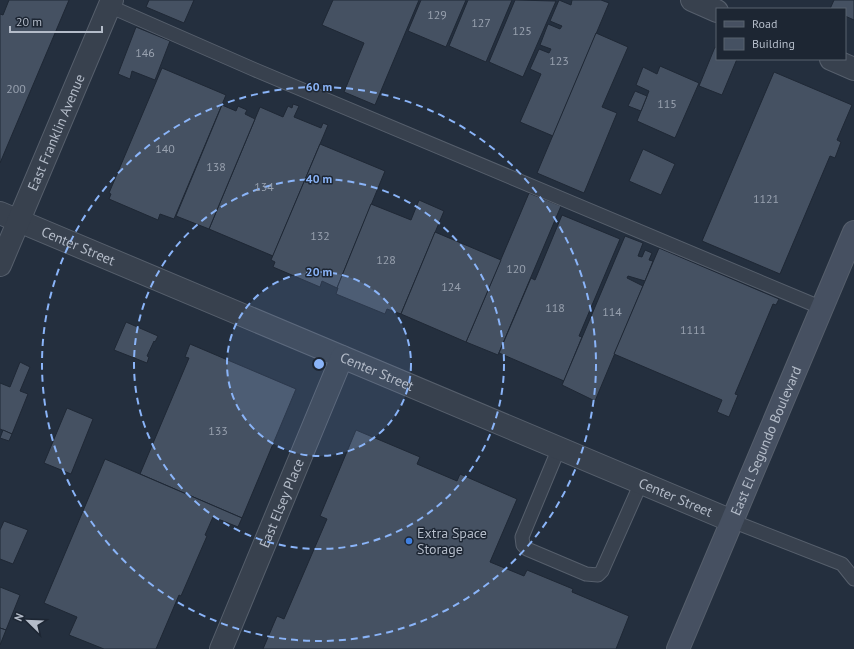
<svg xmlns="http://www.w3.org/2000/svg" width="854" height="649" font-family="'PT Sans',sans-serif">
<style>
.building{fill:#455162;stroke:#1f2835}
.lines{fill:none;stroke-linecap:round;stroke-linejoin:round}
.service-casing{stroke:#565f6c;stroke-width:15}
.minor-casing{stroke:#565f6c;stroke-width:24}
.secondary-casing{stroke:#565f6c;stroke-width:24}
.service{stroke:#38414e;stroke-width:13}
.minor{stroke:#38414e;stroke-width:22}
.secondary{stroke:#465061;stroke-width:22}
.ring{fill:none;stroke:#8ab4f8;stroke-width:2;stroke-dasharray:7 5}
.shop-dot{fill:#3f7fe0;stroke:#1d2633;stroke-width:1.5}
.labels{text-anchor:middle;stroke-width:3;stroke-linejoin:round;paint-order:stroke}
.number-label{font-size:12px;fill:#98a1af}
.street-label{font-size:14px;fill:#b4bcc9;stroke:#1d2633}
.poi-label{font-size:14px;fill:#b4bcc9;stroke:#1d2633;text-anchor:start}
.centre{fill:#8ab4f8;stroke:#1d2633;stroke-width:2}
.ring-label{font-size:12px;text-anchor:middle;font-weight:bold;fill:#8ab4f8;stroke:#1d2633;stroke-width:3;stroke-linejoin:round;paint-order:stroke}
</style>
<rect width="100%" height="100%" fill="#242f3e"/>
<g class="building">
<polygon points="9,0 69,0 0,163 0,14 3,15"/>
<polygon points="149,0 194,0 184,23 146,7"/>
<polygon points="333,0 419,0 375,105 344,92 364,43 322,25"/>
<polygon points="421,0 466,0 446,47 408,31"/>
<polygon points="468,0 512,0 486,62 449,46"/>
<polygon points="515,0 556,1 523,77 489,62"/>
<polygon points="559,0 571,5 572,0 601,0 609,3 553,136 520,122 541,74 530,69 539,49 549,53 551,49 540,45 548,24 560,29 562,26 550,21"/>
<polygon points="834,0 854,0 854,20 845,16 845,9 830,9"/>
<polygon points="136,27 170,41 155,80 132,71 130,79 118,74"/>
<polygon points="596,33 628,47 602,107 617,113 584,193 537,173"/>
<polygon points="715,47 717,48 717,59 737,59 722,95 699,86"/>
<polygon points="660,66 699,83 675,138 637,121 649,91 636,85 643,67 657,74"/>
<polygon points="162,68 226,95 174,219 160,214 158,220 109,199 111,194 109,193"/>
<polygon points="774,72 852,105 837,140 841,142 835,158 830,156 780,274 702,241"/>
<polygon points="635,91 647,96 641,111 628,106"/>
<polygon points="293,104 299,106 294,117 321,128 323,123 328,125 273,256 209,229 260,107 283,117 288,106 292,108"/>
<polygon points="222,105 236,111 238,106 247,110 245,114 255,119 209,229 176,216"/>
<polygon points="320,144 385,171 337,288 322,281 320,287 273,267 275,262 271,260"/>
<polygon points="643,149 675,164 661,195 629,181"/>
<polygon points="529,193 561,206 498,355 466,342"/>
<polygon points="419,200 444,211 401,314 387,309 385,314 336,294 338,288 337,288 371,204 411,220"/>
<polygon points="562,215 620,239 579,336 582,337 564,381 499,353 531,278 535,280"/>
<polygon points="435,232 501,260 466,342 401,314"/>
<polygon points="625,236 643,243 638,256 642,257 645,250 652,253 649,260 653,261 645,281 628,276 627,278 643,286 595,401 562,385"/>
<polygon points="659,248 779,299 776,305 773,304 735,394 738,395 729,417 717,412 722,400 614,354"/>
<polygon points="126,322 158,336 155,342 154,341 147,356 149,357 147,363 114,350"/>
<polygon points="190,344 296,389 242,518 140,474 189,358 185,357"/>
<polygon points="20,362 30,367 20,391 28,394 12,434 0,429 0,383 10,387"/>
<polygon points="67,408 93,419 71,474 44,463"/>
<polygon points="3,430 12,434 9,441 0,438"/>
<polygon points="356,430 420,457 417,464 457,481 460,474 517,499 490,562 524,576 527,570 573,589 572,592 629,616 616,649 263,649 277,616 284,619 327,519 320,516"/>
<polygon points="105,459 242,518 238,527 213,517 205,535 207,536 181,596 179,595 156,649 104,649 69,635 77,617 44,603"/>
<polygon points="4,521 28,530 13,564 0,559 0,530"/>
<polygon points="0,587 20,595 6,630 0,628"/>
<polygon points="0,628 6,630 0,645"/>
</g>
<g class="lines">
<defs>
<g id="service">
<polyline points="109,6 253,69 822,308"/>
<polyline points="559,448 522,537 523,545 527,549 586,574 598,575 602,571 641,483"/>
<polyline points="732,521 842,564 854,579"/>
</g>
<g id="minor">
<polyline points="692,0 717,11"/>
<polyline points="831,59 854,69"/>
<path id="s1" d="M 0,213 L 732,521"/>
<path id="s2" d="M 0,265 L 112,0"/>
<path id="s3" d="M 221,649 L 342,357"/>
</g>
<g id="secondary">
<path id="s4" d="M 678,649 L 854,232"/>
</g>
</defs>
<use href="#service" class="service-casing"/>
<use href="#minor" class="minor-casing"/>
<use href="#secondary" class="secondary-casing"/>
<use href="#service" class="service"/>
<use href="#minor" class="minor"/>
<use href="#secondary" class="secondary"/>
</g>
<circle cx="319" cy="364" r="92" fill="#8ab4f8" fill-opacity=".12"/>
<g class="ring">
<circle cx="319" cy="364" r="92"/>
<circle cx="319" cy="364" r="185"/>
<circle cx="319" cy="364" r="277"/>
</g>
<circle class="shop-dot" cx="409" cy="541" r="4"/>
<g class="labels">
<g class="number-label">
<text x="437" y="19">129</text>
<text x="481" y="27">127</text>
<text x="522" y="35">125</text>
<text x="145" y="57">146</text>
<text x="559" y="65">123</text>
<text x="16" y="93">200</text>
<text x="667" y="108">115</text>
<text x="165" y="153">140</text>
<text x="216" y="171">138</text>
<text x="264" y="191">134</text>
<text x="766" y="203">1121</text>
<text x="320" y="240">132</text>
<text x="386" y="264">128</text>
<text x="516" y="273">120</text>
<text x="451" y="291">124</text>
<text x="555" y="312">118</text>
<text x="612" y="316">114</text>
<text x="693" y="334">1111</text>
<text x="218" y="435">133</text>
</g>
<g class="street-label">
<text dy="5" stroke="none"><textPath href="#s2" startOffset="144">East Franklin Avenue</textPath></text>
<text dy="5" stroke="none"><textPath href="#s1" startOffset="85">Center Street</textPath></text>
<text dy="5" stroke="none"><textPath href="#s1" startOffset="409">Center Street</textPath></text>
<text dy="5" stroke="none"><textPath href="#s4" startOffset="226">East El Segundo Boulevard</textPath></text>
<text dy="5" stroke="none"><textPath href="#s1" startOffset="733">Center Street</textPath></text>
<text dy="5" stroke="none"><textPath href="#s3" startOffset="158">East Elsey Place</textPath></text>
</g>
<g class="poi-label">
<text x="417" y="538">Extra Space<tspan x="417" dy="16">Storage</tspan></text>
</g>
</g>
<circle cx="319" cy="364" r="6" class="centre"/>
<g class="ring-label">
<text x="319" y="91">60 m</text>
<text x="319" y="183">40 m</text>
<text x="319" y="276">20 m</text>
</g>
<rect x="716" y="8" width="130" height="52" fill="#1d2633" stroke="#59626f"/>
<rect x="724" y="21" width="20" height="6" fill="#465061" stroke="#59626f"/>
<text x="752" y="28" font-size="12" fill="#b4bcc9">Road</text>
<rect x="724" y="38" width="20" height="12" fill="#455162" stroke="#59626f"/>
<text x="752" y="48" font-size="12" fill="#b4bcc9">Building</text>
<g transform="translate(28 621) rotate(293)" stroke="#1d2633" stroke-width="3" paint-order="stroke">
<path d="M0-3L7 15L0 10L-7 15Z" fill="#b4bcc9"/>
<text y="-6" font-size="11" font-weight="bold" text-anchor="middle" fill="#b4bcc9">N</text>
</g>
<path d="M10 26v6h92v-6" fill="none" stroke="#b4bcc9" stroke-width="2"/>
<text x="16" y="26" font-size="12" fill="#b4bcc9" stroke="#1d2633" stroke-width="3" paint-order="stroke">20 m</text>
</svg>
